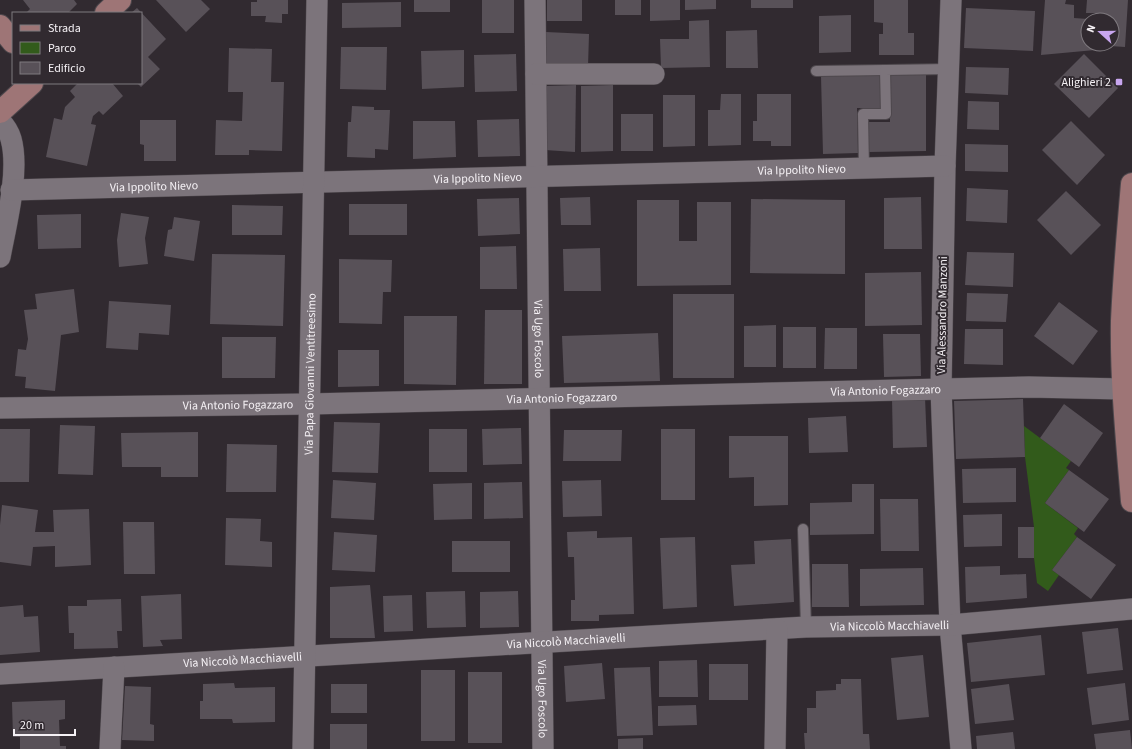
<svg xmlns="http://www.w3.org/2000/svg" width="1132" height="749" font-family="'Source Sans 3',sans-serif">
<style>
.green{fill:#325b1b}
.building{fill:#585158}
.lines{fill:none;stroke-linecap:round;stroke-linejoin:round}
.lane-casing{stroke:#4e484d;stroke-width:12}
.street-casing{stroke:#4e484d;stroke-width:22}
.secondary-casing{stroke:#4e484d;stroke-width:24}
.lane{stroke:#7c747b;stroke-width:10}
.street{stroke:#7c747b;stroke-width:21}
.secondary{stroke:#9e7576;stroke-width:22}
.poi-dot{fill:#c8a6ef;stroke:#312a30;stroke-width:1.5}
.labels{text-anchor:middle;stroke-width:4;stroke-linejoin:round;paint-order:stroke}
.poi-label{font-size:12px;fill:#f5f1f5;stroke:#312a30;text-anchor:end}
.street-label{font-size:12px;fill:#f5f1f5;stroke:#312a30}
</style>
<rect width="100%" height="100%" fill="#312a30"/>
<polygon class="green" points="1024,426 1071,461 1066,468 1069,470 1045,503 1078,528 1074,534 1077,537 1052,570 1059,575 1048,591 1037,583 1034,558 1034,527 1025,457"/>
<g class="building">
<polygon points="23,0 74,0 77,4 68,13 26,13 30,9"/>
<polygon points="156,0 201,0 210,9 186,32"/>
<polygon points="257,0 288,0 288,14 282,14 282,23 265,22 266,16 251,16 251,2 257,2"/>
<rect x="414" y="0" width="36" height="12"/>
<rect x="482" y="0" width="32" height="33"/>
<rect x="547" y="0" width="35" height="21"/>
<rect x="615" y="0" width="26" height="15"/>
<polygon points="650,0 680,0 680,20 650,21"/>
<polygon points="685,0 716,0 716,9 685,10"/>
<rect x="751" y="0" width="42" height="8"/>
<polygon points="874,0 908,0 908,33 914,33 914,55 879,55 879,34 883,34 883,23 874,22"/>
<polygon points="1045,0 1066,0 1065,4 1074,5 1074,18 1088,19 1088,44 1112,44 1112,20 1097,20 1097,13 1086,13 1087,0 1128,0 1125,47 1095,45 1095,50 1041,55"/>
<polygon points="401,2 401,27 342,28 342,3"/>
<polygon points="137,8 166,39 148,57 160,69 141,87 137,83 141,83 141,13 131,13"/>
<polygon points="966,8 1035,11 1033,51 964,48"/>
<polygon points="851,15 851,52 819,53 819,16"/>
<polygon points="709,20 710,67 661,68 660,39 689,39 689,21"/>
<polygon points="757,30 758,68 726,68 726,31"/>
<polygon points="546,32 589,34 588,67 546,67"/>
<polygon points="341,47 387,47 386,90 340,89"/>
<polygon points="229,48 272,49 271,82 284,82 282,151 249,150 249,155 215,155 216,120 242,121 243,92 228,92"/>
<polygon points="464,50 464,87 422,89 421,51"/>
<polygon points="516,54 517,91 475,92 474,55"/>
<polygon points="1084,54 1118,88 1089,118 1054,84"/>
<polygon points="966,67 1009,68 1008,95 965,93"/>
<polygon points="890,74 926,74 926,151 869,152 869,122 890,122"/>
<polygon points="880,75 881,108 857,108 858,153 823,154 821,76"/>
<polygon points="78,83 112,83 123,96 103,115 99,111 93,116 91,124 96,125 87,166 46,157 54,118 62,120 65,107 75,97 70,91"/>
<polygon points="576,85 575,152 545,150 546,86"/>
<polygon points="613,85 613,151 581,152 581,86"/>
<polygon points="721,94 741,94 741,145 708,146 708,110 720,110"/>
<polygon points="757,94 791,94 791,146 771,146 771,141 753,141 753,121 757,121"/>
<polygon points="663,95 695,95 695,146 663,147"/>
<polygon points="968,101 999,102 999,130 967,129"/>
<polygon points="352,106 374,107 374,110 390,110 388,150 375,149 375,158 347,157 348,122 351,122"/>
<rect x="621" y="114" width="32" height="37"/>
<polygon points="519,119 520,156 478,157 477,120"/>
<polygon points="140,120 176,120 176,161 144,161 144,145 140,144"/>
<polygon points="413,121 455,121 456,157 413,159"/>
<polygon points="1071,121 1105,155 1077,185 1042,150"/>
<polygon points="965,144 1008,145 1008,172 965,171"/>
<polygon points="967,188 1008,190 1007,223 966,221"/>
<polygon points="1066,191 1101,225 1071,255 1037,220"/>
<polygon points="590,197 591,225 561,225 560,198"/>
<polygon points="921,197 922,249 884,249 884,198"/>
<polygon points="519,198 520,234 478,236 477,199"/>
<polygon points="751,199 845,200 845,274 750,273"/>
<polygon points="637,200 679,200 679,241 697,241 697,202 731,202 731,285 637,286"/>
<rect x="349" y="204" width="58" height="31"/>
<polygon points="232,205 283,206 282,235 232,235"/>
<polygon points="121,213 149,217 145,238 148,264 119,267 117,240"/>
<polygon points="81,214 81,248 38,249 37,215"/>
<polygon points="174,217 200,221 194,261 164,256 168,230 172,229"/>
<polygon points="516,246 517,289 480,289 480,247"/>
<polygon points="600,248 601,291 564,291 563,249"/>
<polygon points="967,252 1014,253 1013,287 965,285"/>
<polygon points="212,254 285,255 283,326 210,324"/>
<polygon points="339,259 392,260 391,292 383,292 382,324 339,323"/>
<polygon points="921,272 922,325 865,326 865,273"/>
<polygon points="74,289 79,332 61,335 55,391 25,388 26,377 15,376 18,349 26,350 28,339 24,310 37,309 35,294"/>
<polygon points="967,293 1008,294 1006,322 966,321"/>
<rect x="673" y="294" width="61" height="84"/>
<polygon points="109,301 171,305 169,335 139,333 138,350 106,348"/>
<polygon points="1059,302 1098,331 1073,365 1034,336"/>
<polygon points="485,310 522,310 522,384 484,384"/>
<polygon points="404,316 457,316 456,385 404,384"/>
<polygon points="776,325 776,367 744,367 744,326"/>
<rect x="783" y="327" width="33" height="41"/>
<polygon points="825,328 857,328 857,369 824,369"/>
<polygon points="965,329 1003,329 1003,365 964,364"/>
<polygon points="658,333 660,381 564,383 562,336"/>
<polygon points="883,334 920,334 921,376 884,377"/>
<polygon points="222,337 276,337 275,378 222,378"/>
<polygon points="338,350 379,350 379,386 338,387"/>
<polygon points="925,397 927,447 893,448 892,398"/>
<polygon points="1023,399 1025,457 956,459 954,401"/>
<polygon points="1064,404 1103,433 1079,467 1040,438"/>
<polygon points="846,416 848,452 809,453 808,418"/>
<polygon points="334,422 380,423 378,473 332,472"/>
<polygon points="60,425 95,426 93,475 58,474"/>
<polygon points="521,428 522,464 483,465 482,429"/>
<polygon points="0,429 30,429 29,482 0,482"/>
<rect x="429" y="429" width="38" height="43"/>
<rect x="661" y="429" width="34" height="71"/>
<polygon points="564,430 622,430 621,461 563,461"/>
<polygon points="198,432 198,477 161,477 161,467 122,467 121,433"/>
<polygon points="729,436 788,436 788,505 754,506 754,477 729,478"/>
<polygon points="227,444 277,445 276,492 226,492"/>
<polygon points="1016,468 1016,502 963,503 962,469"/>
<polygon points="1069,470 1109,499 1084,532 1045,503"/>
<polygon points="333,480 376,483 374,520 331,518"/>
<polygon points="601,480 602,516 563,517 562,481"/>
<polygon points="522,482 523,518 484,519 484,483"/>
<polygon points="472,483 472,519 434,520 433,484"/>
<polygon points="852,484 874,484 874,534 810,535 810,503 852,502"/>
<polygon points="880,499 918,499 919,551 881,551"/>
<polygon points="2,505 38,510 35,532 54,532 53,510 89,509 91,565 55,567 55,546 33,547 31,566 0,562 0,525"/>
<polygon points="1002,514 1002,546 964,547 963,515"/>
<polygon points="226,518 261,519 260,541 272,542 272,567 225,565"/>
<polygon points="123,522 154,522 155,574 124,574"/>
<rect x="1018" y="527" width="16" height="31"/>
<polygon points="597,531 597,538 632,537 634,614 599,615 599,621 571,621 571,600 575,600 574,557 568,557 567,532"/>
<polygon points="334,532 377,535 375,572 332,570"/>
<polygon points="695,537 697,607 663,609 660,538"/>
<polygon points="1077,537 1116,565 1091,599 1052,570"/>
<polygon points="791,539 794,602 734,606 731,565 755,564 754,541"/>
<rect x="452" y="541" width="58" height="31"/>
<polygon points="812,564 848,564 849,607 812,607"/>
<polygon points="1000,566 1000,575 1026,574 1027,598 966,603 965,567"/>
<polygon points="923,568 924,605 860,606 860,569"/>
<polygon points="370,585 375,638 330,638 330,587"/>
<polygon points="465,591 466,627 427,628 426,592"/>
<polygon points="518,591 519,627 480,628 480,592"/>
<polygon points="181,594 182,639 160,640 163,646 143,647 141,596"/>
<polygon points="412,595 413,631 384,632 383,596"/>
<polygon points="121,599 122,631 117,631 118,648 74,649 74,633 69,633 68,606 87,606 87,600"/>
<polygon points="23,605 24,617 38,616 40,652 0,655 0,607"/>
<polygon points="1118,628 1123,670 1087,674 1082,632"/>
<polygon points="1041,635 1045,675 971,682 967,643"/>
<polygon points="923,655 929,717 897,720 891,658"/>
<polygon points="697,660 698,697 659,697 659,661"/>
<polygon points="602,663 605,699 566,702 564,666"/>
<rect x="709" y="664" width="39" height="36"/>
<polygon points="650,667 653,735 617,736 614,668"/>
<rect x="421" y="670" width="34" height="71"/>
<rect x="468" y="672" width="34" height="71"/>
<polygon points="841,679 861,679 863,734 869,734 870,749 805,749 804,733 807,733 807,708 816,708 816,691 836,690 836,684 841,684"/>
<polygon points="234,683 235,688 275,687 275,722 233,723 232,719 200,719 200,701 203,701 203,684"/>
<polygon points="1125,683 1129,720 1092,725 1087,688"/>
<rect x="331" y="684" width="36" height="29"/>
<polygon points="1009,684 1014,720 975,724 971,689"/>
<polygon points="125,686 151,687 150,724 154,725 154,741 122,740"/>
<polygon points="65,700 65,719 59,720 60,746 66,746 66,749 20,749 20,737 13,737 12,702"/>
<polygon points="696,705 697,725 658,726 658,706"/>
<rect x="330" y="724" width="37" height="25"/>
<polygon points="1130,730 1132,749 1096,749 1094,734"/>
<polygon points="1013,732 1015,749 977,749 976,736"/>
<polygon points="643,738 643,749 618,749 618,739"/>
</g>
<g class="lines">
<defs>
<g id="lane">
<polyline points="816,71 885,70"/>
<polyline points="864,168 863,114 886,114 885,70 948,69"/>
<polyline points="803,529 806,627"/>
</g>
<g id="street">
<path id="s1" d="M 535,0 L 543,749"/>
<polyline points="951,0 945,166 941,389 950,625 961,749"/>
<polyline points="536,74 654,74"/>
<path d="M 0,121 C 5,126 9,132 11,139 C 20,171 6,225 0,257"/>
<path id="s2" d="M 11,190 L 945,166"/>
<path id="s3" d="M 0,408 L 309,404 L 1029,387 L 1123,389"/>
<path id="s4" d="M 0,674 L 806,627 L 950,625 L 1132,609"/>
<polyline points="110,749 114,667"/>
<path id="s5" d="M 303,749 L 317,0"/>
<polyline points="775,749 777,629"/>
</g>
<g id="secondary">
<polyline points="106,13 120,0"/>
<polyline points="0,26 13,42"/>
<polyline points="0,112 32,83"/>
<path d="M 1132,184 C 1128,230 1124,276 1122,321 C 1121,381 1127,441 1132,501"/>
</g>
</defs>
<use href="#lane" class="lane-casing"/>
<use href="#street" class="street-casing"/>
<use href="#secondary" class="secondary-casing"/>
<use href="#lane" class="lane"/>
<use href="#street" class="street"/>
<use href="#secondary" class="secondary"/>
</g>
<rect class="poi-dot" x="1115" y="78" width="8" height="8" rx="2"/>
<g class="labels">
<g class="poi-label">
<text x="1111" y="86">Alighieri 2</text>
</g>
<g class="street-label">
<text dy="4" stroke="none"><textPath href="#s2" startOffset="791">Via Ippolito Nievo</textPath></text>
<text dy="4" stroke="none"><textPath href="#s2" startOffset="467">Via Ippolito Nievo</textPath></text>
<text dy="4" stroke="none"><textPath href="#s2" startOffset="143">Via Ippolito Nievo</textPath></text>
<text transform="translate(942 315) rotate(-89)" y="4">Via Alessandro Manzoni</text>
<text dy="4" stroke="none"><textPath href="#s1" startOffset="339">Via Ugo Foscolo</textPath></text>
<text dy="4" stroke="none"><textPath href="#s5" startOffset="375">Via Papa Giovanni Ventitreesimo</textPath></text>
<text dy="4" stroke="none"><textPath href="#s3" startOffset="886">Via Antonio Fogazzaro</textPath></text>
<text dy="4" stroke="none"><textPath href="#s3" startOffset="562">Via Antonio Fogazzaro</textPath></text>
<text dy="4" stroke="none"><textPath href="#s3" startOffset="238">Via Antonio Fogazzaro</textPath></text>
<text dy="4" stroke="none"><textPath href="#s4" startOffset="891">Via Niccolò Macchiavelli</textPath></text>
<text dy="4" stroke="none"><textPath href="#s4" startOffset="567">Via Niccolò Macchiavelli</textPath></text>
<text dy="4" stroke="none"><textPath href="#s4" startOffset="243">Via Niccolò Macchiavelli</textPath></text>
<text dy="4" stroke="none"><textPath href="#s1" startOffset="699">Via Ugo Foscolo</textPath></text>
</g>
</g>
<rect x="12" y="12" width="130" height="72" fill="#312a30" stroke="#7f7a7f"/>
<rect x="20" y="25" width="20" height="6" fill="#9e7576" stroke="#7f7a7f"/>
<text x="48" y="32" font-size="12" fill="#f5f1f5">Strada</text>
<rect x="20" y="42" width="20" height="12" fill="#325b1b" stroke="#7f7a7f"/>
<text x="48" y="52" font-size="12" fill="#f5f1f5">Parco</text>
<rect x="20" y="62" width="20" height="12" fill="#585158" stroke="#7f7a7f"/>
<text x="48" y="72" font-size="12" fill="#f5f1f5">Edificio</text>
<g transform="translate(1100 32) rotate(291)"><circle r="19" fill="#312a30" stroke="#7f7a7f"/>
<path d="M0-3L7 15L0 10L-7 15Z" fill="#c8a6ef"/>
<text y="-6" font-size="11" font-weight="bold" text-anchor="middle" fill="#f5f1f5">N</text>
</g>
<path d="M14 729v6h61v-6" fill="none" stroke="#f5f1f5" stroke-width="2"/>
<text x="20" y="729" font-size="12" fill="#f5f1f5" stroke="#312a30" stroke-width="3" paint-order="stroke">20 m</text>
</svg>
